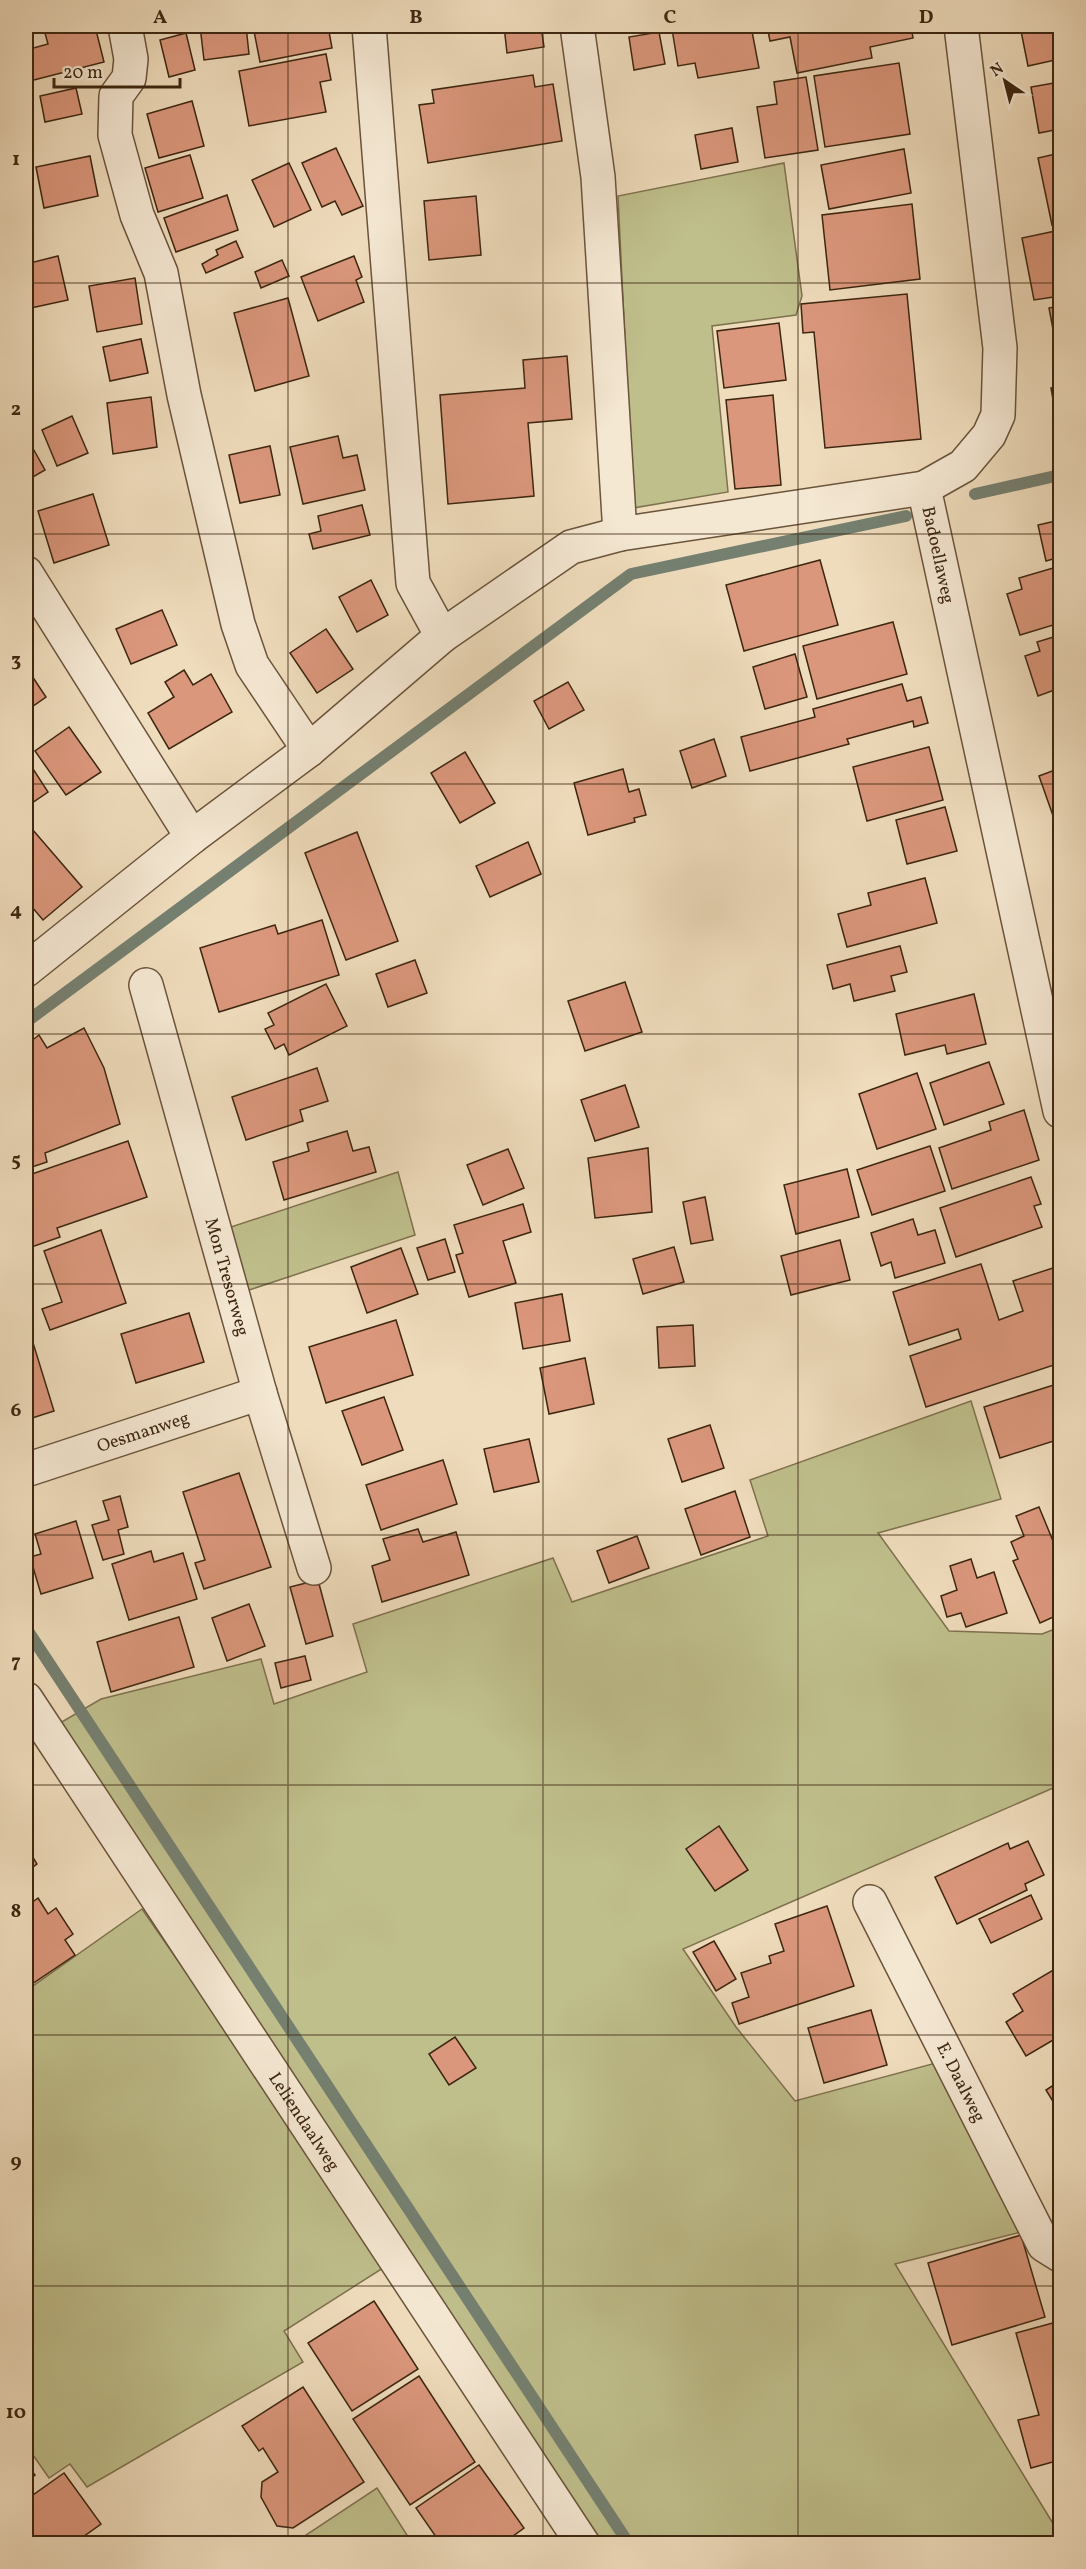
<svg xmlns="http://www.w3.org/2000/svg" width="1086" height="2569" font-family="Vollkorn,serif">
<style>
.green{fill:#bfbf8c;stroke:#7e724e;stroke-width:1.5}
.lines{fill:none;stroke-linecap:round;stroke-linejoin:round}
.stream{stroke:#758071;stroke-width:12}
.building{fill:#db977c;stroke:#3d2610;stroke-width:1.5}
.street-casing{stroke:#6a543b;stroke-width:36}
.street{stroke:#f5e8d3;stroke-width:33}
.grid{fill:none;stroke:#3d2610;stroke-width:1.5;stroke-opacity:0.55}
.labels{text-anchor:middle;stroke-width:6;stroke-linejoin:round;paint-order:stroke}
.street-label{font-size:18px;fill:#3d2610;stroke:#f5e8d3}
.neatline{fill:none;stroke:#3d2610;stroke-width:2}
.grid-label{font-size:20px;text-anchor:middle;font-weight:bold;fill:#3d2610}
</style>
<rect width="100%" height="100%" fill="#efdcbc"/>
<filter id="stains"><feTurbulence type="fractalNoise" baseFrequency=".00333" numOctaves="4"/><feColorMatrix values="0 0 0 0 .2 0 0 0 0 .09 0 0 0 0 .02 0 0 0 .5 -.17"/></filter>
<radialGradient id="worn" r=".72"><stop offset=".6" stop-color="#630" stop-opacity="0"/><stop offset="1" stop-color="#630" stop-opacity=".3"/></radialGradient>
<g class="green">
<polygon points="784,163 802,296 796,315 712,326 728,492 633,508 618,196"/>
<polygon points="398,1172 415,1235 246,1291 228,1228"/>
<polygon points="971,1401 1001,1499 878,1533 949,1631 1042,1634 1060,1627 1060,1804 1053,1788 683,1949 736,2027 795,2101 943,2061 1041,2227 895,2264 1060,2535 1060,2543 602,2543 60,1723 101,1699 261,1659 274,1704 367,1672 353,1624 553,1558 572,1602 768,1536 750,1480"/>
<polygon points="142,1909 285,2115 383,2268 284,2331 303,2362 87,2487 70,2464 49,2478 26,2445 26,1991"/>
<polygon points="377,2488 412,2543 294,2543"/>
</g>
<g class="lines">
<g class="stream">
<polyline points="975,494 1060,475"/>
<polyline points="26,1022 631,574 906,516"/>
<polyline points="26,1628 629,2544"/>
</g>
</g>
<g class="building">
<polygon points="43,26 95,26 104,62 26,82 26,50 48,44"/>
<polygon points="200,26 246,26 249,54 204,60"/>
<polygon points="253,26 328,26 332,48 260,62"/>
<polygon points="488,26 541,26 544,47 507,53 504,26 488,28"/>
<polygon points="694,26 751,26 759,68 698,78 695,63 678,66 672,29"/>
<polygon points="767,26 911,26 913,38 870,47 872,58 797,73 790,37 770,41"/>
<polygon points="1020,26 1060,26 1060,59 1028,66"/>
<polygon points="659,32 665,64 634,70 629,37"/>
<polygon points="186,33 195,70 169,77 160,40"/>
<polygon points="326,54 331,80 320,82 326,112 249,126 239,71"/>
<polygon points="899,63 910,134 825,147 814,76"/>
<polygon points="533,75 535,87 553,84 562,141 428,163 419,105 434,103 432,90"/>
<polygon points="806,77 818,150 765,158 757,107 777,104 774,82"/>
<polygon points="1060,82 1060,129 1039,133 1031,87"/>
<polygon points="76,88 82,114 45,122 40,96"/>
<polygon points="192,101 204,146 159,158 147,114"/>
<polygon points="732,128 738,162 701,169 695,135"/>
<polygon points="336,148 363,206 342,215 335,201 322,207 302,163"/>
<polygon points="904,149 911,193 829,209 821,165"/>
<polygon points="1060,153 1060,223 1052,225 1038,158"/>
<polygon points="190,155 203,198 158,212 145,168"/>
<polygon points="90,156 98,196 44,208 36,167"/>
<polygon points="289,163 311,210 274,227 252,180"/>
<polygon points="227,195 238,230 176,252 164,218"/>
<polygon points="476,196 481,255 429,260 424,201"/>
<polygon points="912,204 920,279 830,290 822,215"/>
<polygon points="1060,230 1060,296 1034,300 1022,238"/>
<polygon points="236,241 243,257 206,273 202,264 218,255 216,250"/>
<polygon points="58,256 68,300 26,309 26,264"/>
<polygon points="354,256 362,277 356,280 364,302 318,321 301,277"/>
<polygon points="282,260 289,276 261,288 255,272"/>
<polygon points="135,278 142,324 97,332 89,286"/>
<polygon points="907,294 921,439 825,448 814,332 803,333 801,304"/>
<polygon points="288,298 309,376 255,391 234,313"/>
<polygon points="1060,306 1060,361 1059,361 1049,308"/>
<polygon points="779,323 786,380 724,388 717,331"/>
<polygon points="141,339 148,373 110,381 103,347"/>
<polygon points="567,356 572,419 528,423 534,496 448,504 440,395 525,388 523,360"/>
<polygon points="1060,387 1060,439 1051,388"/>
<polygon points="773,395 781,485 735,489 726,400"/>
<polygon points="151,397 157,447 113,454 107,403"/>
<polygon points="72,416 88,453 57,466 42,430"/>
<polygon points="26,436 45,470 26,481"/>
<polygon points="338,436 343,458 357,455 365,490 303,504 290,447"/>
<polygon points="270,446 280,495 240,503 229,455"/>
<polygon points="93,494 109,545 54,563 38,511"/>
<polygon points="362,505 370,535 313,549 309,534 321,531 318,516"/>
<polygon points="1060,520 1060,557 1046,561 1038,525"/>
<polygon points="820,560 838,625 744,651 726,585"/>
<polygon points="1060,566 1060,623 1020,635 1007,594 1022,589 1019,578"/>
<polygon points="371,580 388,615 357,632 339,597"/>
<polygon points="162,610 177,645 131,664 116,629"/>
<polygon points="893,622 907,674 817,699 803,646"/>
<polygon points="326,629 353,669 317,693 290,653"/>
<polygon points="1060,635 1060,688 1038,696 1025,656 1040,651 1037,642"/>
<polygon points="795,654 807,697 765,709 753,667"/>
<polygon points="26,667 46,697 26,711"/>
<polygon points="184,670 193,685 211,674 232,712 169,749 148,713 174,697 165,682"/>
<polygon points="568,682 584,710 549,729 534,701"/>
<polygon points="902,684 907,701 921,697 928,723 914,727 913,721 847,739 849,744 750,771 741,737 815,717 813,709"/>
<polygon points="69,727 101,772 66,795 35,751"/>
<polygon points="714,739 726,776 692,788 680,751"/>
<polygon points="929,747 943,800 867,821 853,767"/>
<polygon points="465,752 495,803 460,823 431,773"/>
<polygon points="26,758 48,792 26,807"/>
<polygon points="1060,768 1060,826 1057,827 1039,776"/>
<polygon points="623,769 629,792 639,789 646,815 634,818 635,822 588,835 574,783"/>
<polygon points="945,807 957,851 907,864 896,820"/>
<polygon points="26,822 82,887 43,920 26,900"/>
<polygon points="357,832 398,941 346,960 305,853"/>
<polygon points="528,842 541,874 490,897 476,866"/>
<polygon points="925,878 937,923 847,947 838,914 871,905 868,893"/>
<polygon points="322,920 339,975 219,1012 200,948 275,925 278,934"/>
<polygon points="900,946 907,972 891,976 895,991 854,1001 850,984 833,989 827,965"/>
<polygon points="415,960 427,993 388,1007 376,974"/>
<polygon points="625,982 642,1032 585,1051 568,1001"/>
<polygon points="326,984 347,1026 289,1055 284,1044 275,1049 265,1029 274,1025 268,1013"/>
<polygon points="974,994 986,1044 947,1054 945,1045 905,1055 896,1014"/>
<polygon points="84,1028 104,1068 120,1124 45,1153 47,1162 26,1169 26,1045 39,1035 47,1048"/>
<polygon points="989,1062 1004,1104 944,1125 930,1083"/>
<polygon points="317,1068 328,1101 300,1110 303,1121 246,1140 232,1097"/>
<polygon points="917,1073 936,1129 877,1149 859,1094"/>
<polygon points="625,1085 639,1127 595,1141 581,1100"/>
<polygon points="1024,1110 1039,1160 952,1189 939,1148 991,1130 989,1122"/>
<polygon points="347,1131 353,1151 369,1147 376,1172 284,1200 273,1162 309,1151 307,1143"/>
<polygon points="128,1141 147,1197 57,1228 60,1237 26,1249 26,1176"/>
<polygon points="930,1146 945,1191 872,1215 857,1170"/>
<polygon points="648,1148 652,1212 595,1218 588,1158"/>
<polygon points="508,1149 524,1188 483,1205 467,1165"/>
<polygon points="847,1169 859,1217 796,1234 784,1185"/>
<polygon points="1031,1177 1041,1204 1034,1206 1042,1227 956,1257 940,1208"/>
<polygon points="705,1197 713,1240 691,1244 683,1202"/>
<polygon points="523,1204 531,1232 503,1241 516,1283 469,1297 456,1255 463,1253 454,1225"/>
<polygon points="913,1219 918,1235 935,1230 945,1263 895,1278 891,1262 881,1266 871,1233"/>
<polygon points="101,1230 126,1303 50,1330 42,1309 62,1302 44,1251"/>
<polygon points="445,1239 455,1272 428,1280 417,1248"/>
<polygon points="840,1240 850,1280 791,1295 781,1256"/>
<polygon points="674,1247 684,1282 643,1294 633,1259"/>
<polygon points="401,1248 418,1294 367,1313 351,1267"/>
<polygon points="981,1264 999,1320 1023,1311 1013,1281 1056,1267 1060,1280 1060,1363 926,1407 910,1356 961,1339 958,1329 909,1345 893,1292"/>
<polygon points="562,1294 570,1341 523,1349 515,1303"/>
<polygon points="189,1313 204,1362 136,1383 121,1334"/>
<polygon points="26,1320 54,1411 26,1420"/>
<polygon points="396,1320 413,1375 326,1403 309,1347"/>
<polygon points="693,1325 695,1366 659,1368 657,1327"/>
<polygon points="585,1358 594,1404 549,1414 540,1368"/>
<polygon points="1060,1383 1060,1439 1000,1458 984,1407"/>
<polygon points="384,1397 403,1450 362,1465 342,1411"/>
<polygon points="710,1425 724,1468 682,1482 668,1439"/>
<polygon points="529,1439 539,1482 494,1492 484,1449"/>
<polygon points="443,1460 457,1504 381,1530 366,1485"/>
<polygon points="239,1473 271,1567 204,1589 195,1563 205,1560 183,1492"/>
<polygon points="735,1491 750,1537 701,1555 685,1509"/>
<polygon points="120,1496 128,1527 118,1530 124,1554 103,1560 92,1525 109,1520 103,1501"/>
<polygon points="1039,1507 1060,1558 1060,1614 1040,1623 1013,1561 1018,1559 1011,1542 1024,1536 1016,1516"/>
<polygon points="76,1521 93,1578 41,1594 30,1557 41,1554 35,1534"/>
<polygon points="418,1529 423,1542 456,1532 469,1575 382,1602 372,1566 390,1560 383,1539"/>
<polygon points="637,1536 649,1568 609,1583 597,1551"/>
<polygon points="151,1551 154,1562 183,1553 197,1599 129,1620 112,1564"/>
<polygon points="971,1559 977,1578 994,1572 1007,1613 966,1627 961,1613 947,1617 941,1596 957,1590 950,1566"/>
<polygon points="318,1580 333,1636 306,1644 290,1587"/>
<polygon points="249,1604 265,1646 227,1661 212,1618"/>
<polygon points="179,1617 194,1667 111,1692 97,1642"/>
<polygon points="305,1656 311,1680 281,1688 275,1663"/>
<polygon points="719,1826 748,1870 715,1891 686,1849"/>
<polygon points="1028,1841 1044,1875 1025,1884 1027,1890 957,1924 935,1877 1008,1843 1010,1849"/>
<polygon points="26,1846 37,1864 26,1872"/>
<polygon points="1031,1895 1042,1919 991,1943 979,1919"/>
<polygon points="38,1898 48,1914 56,1908 73,1934 65,1940 75,1955 26,1988 26,1907"/>
<polygon points="827,1906 854,1986 739,2024 732,2003 749,1997 741,1973 771,1963 769,1956 784,1951 775,1924"/>
<polygon points="714,1941 736,1979 716,1991 693,1952"/>
<polygon points="1060,1966 1060,2036 1026,2056 1006,2022 1023,2011 1013,1994"/>
<polygon points="871,2010 887,2065 824,2083 808,2028"/>
<polygon points="455,2037 476,2068 449,2085 429,2054"/>
<polygon points="1060,2075 1060,2113 1046,2090 1060,2081 1057,2077"/>
<polygon points="1021,2235 1045,2317 952,2345 928,2263"/>
<polygon points="374,2301 418,2369 352,2411 308,2343"/>
<polygon points="1060,2321 1060,2460 1031,2468 1018,2420 1039,2415 1016,2333"/>
<polygon points="419,2376 475,2462 410,2505 353,2419"/>
<polygon points="303,2387 364,2482 293,2528 277,2526 261,2497 262,2482 278,2472 263,2448 259,2451 242,2426"/>
<polygon points="26,2463 35,2475 26,2482"/>
<polygon points="479,2465 524,2528 502,2544 441,2544 416,2508"/>
<polygon points="64,2473 101,2524 73,2544 26,2544 26,2500"/>
</g>
<g class="lines">
<defs>
<g id="street">
<polyline points="125,26 131,59 129,78 116,96 115,135 137,215 161,273 184,395 238,624 252,665 309,750"/>
<polyline points="369,26 413,583 442,636"/>
<polyline points="577,26 598,177 620,534"/>
<path id="s1" d="M 961,26 L 1000,348 L 998,415 L 989,435 L 963,466 L 924,488 L 1060,1111"/>
<polyline points="26,573 192,837"/>
<polyline points="26,970 192,837 309,750 442,636 571,547 620,534 924,488"/>
<path id="s2" d="M 146,985 L 260,1393 L 314,1568"/>
<path id="s3" d="M 26,1470 L 260,1393"/>
<path id="s4" d="M 26,1699 L 583,2544"/>
<path id="s5" d="M 870,1902 L 1044,2245 L 1060,2255"/>
</g>
</defs>
<use href="#street" class="street-casing"/>
<use href="#street" class="street"/>
</g>
<path class="grid" d="M 288,26 L 288,2544M 543,26 L 543,2544M 798,26 L 798,2544M 26,283 L 1060,283M 26,534 L 1060,534M 26,784 L 1060,784M 26,1034 L 1060,1034M 26,1284 L 1060,1284M 26,1535 L 1060,1535M 26,1785 L 1060,1785M 26,2035 L 1060,2035M 26,2286 L 1060,2286"/>
<g class="labels">
<g class="street-label">
<text dy="6" stroke="none"><textPath href="#s1" startOffset="567">Badoellaweg</textPath></text>
<text dy="6" stroke="none"><textPath href="#s2" startOffset="303">Mon Tresorweg</textPath></text>
<text dy="6" stroke="none"><textPath href="#s3" startOffset="123">Oesmanweg</textPath></text>
<text dy="6" stroke="none"><textPath href="#s5" startOffset="202">E. Daalweg</textPath></text>
<text dy="6" stroke="none"><textPath href="#s4" startOffset="506">Leliendaalweg</textPath></text>
</g>
</g>
<rect width="1086" height="2569" fill="none" stroke="#efdcbc" stroke-width="66"/>
<g transform="translate(1005 81) rotate(325)" stroke="#f5e8d3" stroke-width="4.5" paint-order="stroke">
<path d="M0-4.5L10 22L0 15L-10 22Z" fill="#3d2610"/>
<text y="-9" font-size="16" font-weight="bold" text-anchor="middle" fill="#3d2610">N</text>
</g>
<path d="M54 78v9h126v-9" fill="none" stroke="#3d2610" stroke-width="3"/>
<text x="63" y="78" font-size="18" fill="#3d2610" stroke="#f5e8d3" stroke-width="4.5" paint-order="stroke">20 m</text>
<rect x="33" y="33" width="1020" height="2503" class="neatline"/>
<g class="grid-label">
<text x="160" y="23">A</text>
<text x="416" y="23">B</text>
<text x="670" y="23">C</text>
<text x="926" y="23">D</text>
<text x="16" y="165">1</text>
<text x="16" y="415">2</text>
<text x="16" y="666">3</text>
<text x="16" y="916">4</text>
<text x="16" y="1166">5</text>
<text x="16" y="1416">6</text>
<text x="16" y="1667">7</text>
<text x="16" y="1917">8</text>
<text x="16" y="2167">9</text>
<text x="16" y="2418">10</text>
</g>
<rect width="100%" height="100%" filter="url(#stains)"/>
<rect width="100%" height="100%" fill="url(#worn)"/>
</svg>
